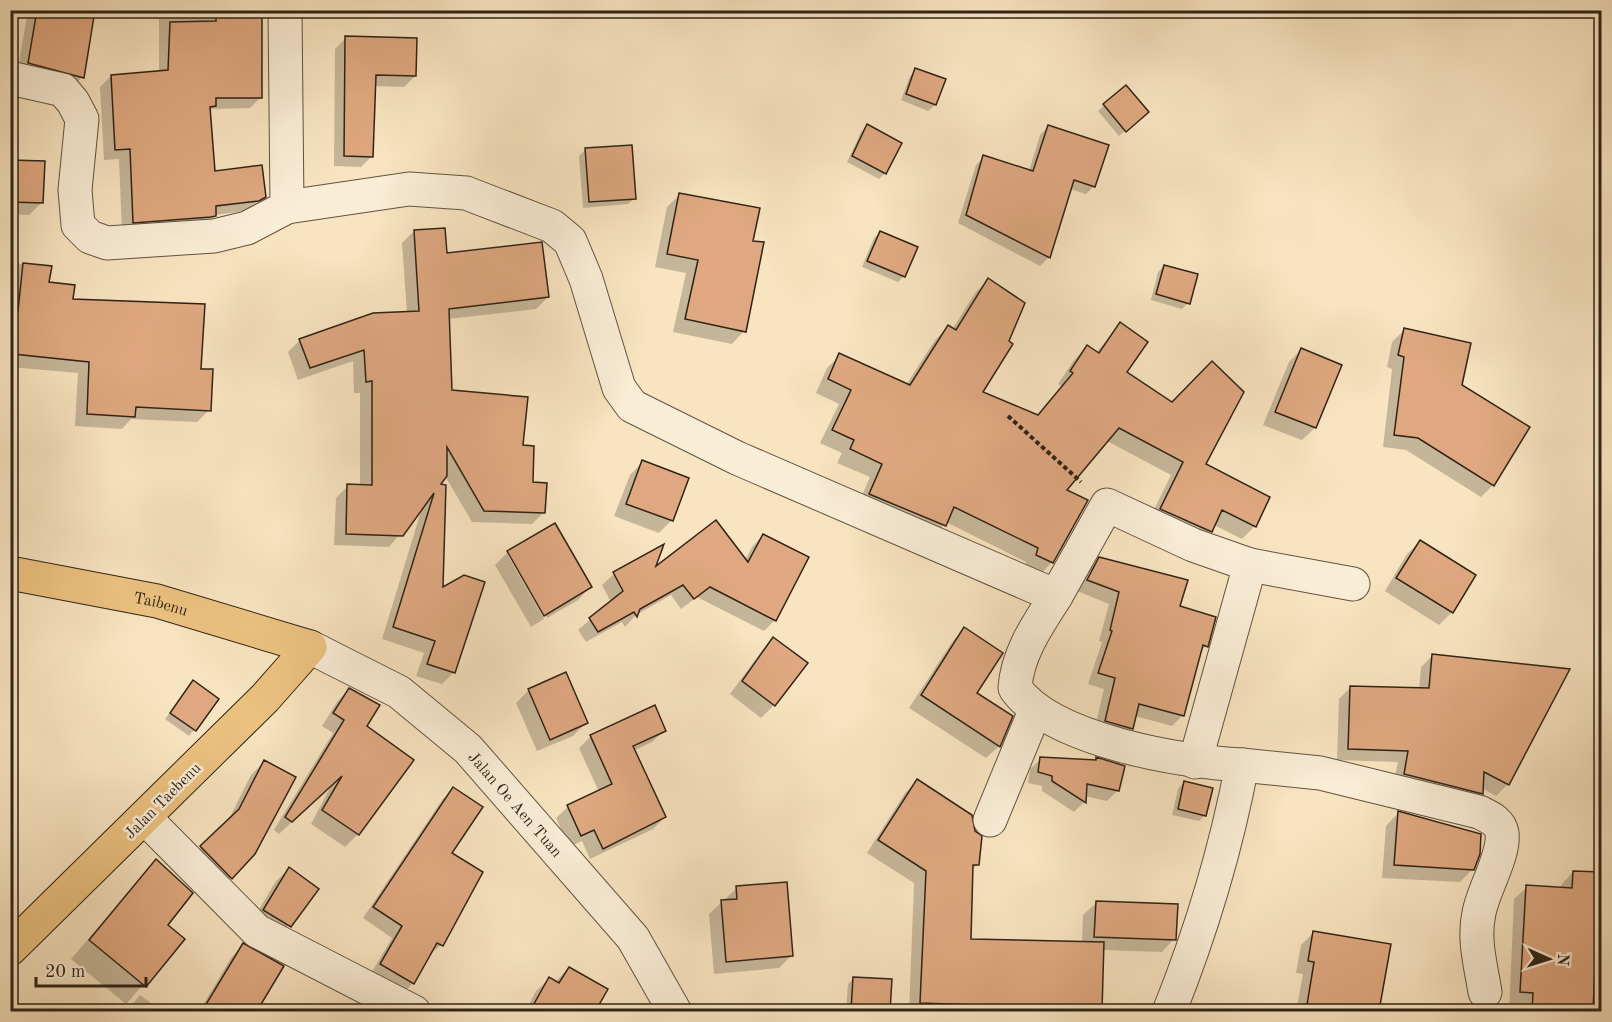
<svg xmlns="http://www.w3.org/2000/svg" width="1612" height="1022" font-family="'Old Standard TT',serif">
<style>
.shadow{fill:#0003}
.building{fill:#dfa880;stroke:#2f2316;stroke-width:1.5}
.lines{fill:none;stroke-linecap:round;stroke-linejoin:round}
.minor-casing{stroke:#615340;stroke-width:35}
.major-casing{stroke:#2f2316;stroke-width:35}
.path{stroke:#2f2316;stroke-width:4;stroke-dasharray:4.5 3;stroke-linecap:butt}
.minor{stroke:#faedd6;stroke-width:33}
.major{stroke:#ecc280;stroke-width:33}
.labels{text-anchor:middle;stroke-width:5;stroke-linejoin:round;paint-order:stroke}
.street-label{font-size:16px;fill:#2f2316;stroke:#faedd6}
</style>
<rect width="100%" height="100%" fill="#f8e4c0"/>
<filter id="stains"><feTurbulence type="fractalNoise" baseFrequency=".00333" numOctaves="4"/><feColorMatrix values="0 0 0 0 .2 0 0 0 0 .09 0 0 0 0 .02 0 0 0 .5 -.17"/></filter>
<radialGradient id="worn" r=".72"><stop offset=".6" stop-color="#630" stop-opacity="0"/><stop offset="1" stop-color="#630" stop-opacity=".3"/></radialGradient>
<g class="shadow">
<polygon points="28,10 94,10 82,77 71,89 17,74"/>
<polygon points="159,10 243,10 261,97 250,108 212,109 209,112 214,173 265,196 246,211 215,215 203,227 122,233 119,159 104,160 100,87 111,76 159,73"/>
<polygon points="346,38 415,76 404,87 374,86 372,156 361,167 334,166 335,49"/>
<polygon points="916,70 944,80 935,105 928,111 901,100 910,76"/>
<polygon points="1125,87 1141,118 1119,136 1098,111"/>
<polygon points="867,126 885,173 879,179 847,162 861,132"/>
<polygon points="1048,127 1094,186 1086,194 1070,189 1049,257 1040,266 958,223 976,165 984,157 1029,171 1040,135"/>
<polygon points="585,150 635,198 628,204 583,208 579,156"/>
<polygon points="10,161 42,202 29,215 10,214"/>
<polygon points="680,194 752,242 744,331 732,344 673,332 686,273 655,267 667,207"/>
<polygon points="414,231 445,254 548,297 536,309 448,319 451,391 521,447 531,483 544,512 532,524 472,522 445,476 438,485 442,590 454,672 442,684 416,676 424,653 382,639 422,508 389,547 334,545 336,498 348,486 360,486 360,393 354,393 353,361 298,380 288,352 300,340 407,313 402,243"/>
<polygon points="880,232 904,276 898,282 862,267 874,238"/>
<polygon points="10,263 50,267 48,284 72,300 200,370 209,410 197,422 131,419 122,429 75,426 78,373 10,367"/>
<polygon points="1164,266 1188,303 1182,309 1151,300 1158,272"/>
<polygon points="988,280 981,393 1037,416 1062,387 1058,384 1074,360 1087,347 1096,353 1120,324 1125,373 1255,526 1242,539 1214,525 1198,544 1148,522 1171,475 1107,441 1065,491 1086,501 1052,562 1039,576 1024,568 1026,562 946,522 932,539 857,507 870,477 837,463 842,453 820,443 839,404 816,393 827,368 840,355 906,385 935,340 948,327 952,330 975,293"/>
<polygon points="1404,330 1461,385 1493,485 1481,497 1406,450 1383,447 1392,369 1387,367 1392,342"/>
<polygon points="1301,350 1340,366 1315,428 1302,440 1263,425 1289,362"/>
<polygon points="643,462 672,520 659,533 614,516 630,475"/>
<polygon points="763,535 775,620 764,631 697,597 681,609 671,595 636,615 625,627 622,622 586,642 578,630 611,602 602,585 614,574 662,547 653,570 745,560 752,547"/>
<polygon points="1420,542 1474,576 1452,612 1439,625 1385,591 1407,554"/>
<polygon points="508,552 590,587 578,600 547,618 510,554 507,554 544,619 531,627 495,565"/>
<polygon points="1100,559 1178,607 1206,646 1199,653 1183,715 1172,726 1135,716 1132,728 1120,740 1094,732 1104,689 1088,684 1102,642 1099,641 1109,604 1077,591 1088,571"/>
<polygon points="964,629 975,693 999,746 986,758 909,708 952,642"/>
<polygon points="774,639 774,705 761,718 730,694 761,652"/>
<polygon points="1433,655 1568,670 1508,784 1496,796 1482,788 1482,793 1470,805 1393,786 1398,762 1337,760 1339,699 1351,687 1419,690 1421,667"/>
<polygon points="193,682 217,699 189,736 165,719"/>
<polygon points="349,690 365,726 358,834 345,847 311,824 332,784 279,834 274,830 333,733 322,726 337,702"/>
<polygon points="529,690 586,723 573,736 537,751 516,703"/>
<polygon points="664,731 652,742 633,751 665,817 653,829 590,859 582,841 569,847 556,818 568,807 599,792 579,748 591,736"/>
<polygon points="1041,759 1094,761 1097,759 1118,790 1107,801 1085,796 1084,802 1074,812 1042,791 1042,786 1028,783 1030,769"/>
<polygon points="264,762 254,854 218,890 188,860 227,823 251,775"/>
<polygon points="917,781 977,865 971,871 969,941 1082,943 1083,915 1096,903 1174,939 1162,952 1103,950 1101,1012 909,1012 914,883 867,853 905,793"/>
<polygon points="1184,782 1205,815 1199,821 1172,815 1178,789"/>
<polygon points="453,789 441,945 429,955 413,983 402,994 370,975 392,938 363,918 442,800"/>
<polygon points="1398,813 1473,869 1460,882 1382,878 1386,826"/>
<polygon points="156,861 165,925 183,939 126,1004 71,959"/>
<polygon points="289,869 317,890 277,939 251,923 276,881"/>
<polygon points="1573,872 1602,874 1602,956 1594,958 1591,1007 1595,1007 1595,1012 1509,1012 1514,899 1527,887 1561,889 1561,885"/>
<polygon points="737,888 792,955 779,968 714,974 709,914"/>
<polygon points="1313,933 1389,946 1378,1012 1296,1012 1303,974 1296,973 1301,945"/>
<polygon points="243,945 282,967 256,1012 214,1012 203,1005 231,958"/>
<polygon points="569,968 606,990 594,1012 525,1012 536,991 549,979 555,982"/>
<polygon points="854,978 890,980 889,1012 846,1012 848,984"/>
<polygon points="140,995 163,1012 126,1012"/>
</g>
<g class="building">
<polygon points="37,10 95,10 84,78 28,63"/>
<polygon points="226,10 262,10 262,98 216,98 216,106 210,107 215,171 262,165 266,197 259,201 216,206 216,216 211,217 133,223 130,149 115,150 111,75 168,70 170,22 216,21 216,13 226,13"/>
<polygon points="345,36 417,38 416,76 376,75 373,157 344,156"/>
<polygon points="915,68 946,79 936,105 906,94"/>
<polygon points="1126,85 1149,112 1126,132 1103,104"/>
<polygon points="867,124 902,143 886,174 852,156"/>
<polygon points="1048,125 1109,145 1095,187 1074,180 1050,258 966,215 983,155 1033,171"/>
<polygon points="632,145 636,199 589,202 585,148"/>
<polygon points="10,160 45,161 43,203 10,202"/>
<polygon points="679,193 760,208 753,241 764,242 746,332 685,319 698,260 667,254"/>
<polygon points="445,228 447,253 542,242 549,297 449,309 452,390 528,397 523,445 534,446 533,482 547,483 545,513 484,511 447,447 447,476 441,484 446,485 443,587 464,575 485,582 455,673 427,664 435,641 393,627 434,493 403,536 346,534 347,484 372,485 372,381 366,382 364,350 310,368 299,339 373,313 419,311 414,230"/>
<polygon points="880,231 918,247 905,277 867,261"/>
<polygon points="23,263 52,266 49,282 75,285 73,299 205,304 201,369 213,369 211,411 136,407 135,417 87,414 89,362 13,354 13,347 10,347 10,310 18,311"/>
<polygon points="1164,265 1198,274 1190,304 1156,294"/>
<polygon points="988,278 1025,303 1009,341 1013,344 983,392 1038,415 1073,373 1070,371 1087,345 1099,353 1120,322 1148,342 1127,372 1172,402 1212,361 1244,392 1206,464 1270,497 1256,527 1222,510 1212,532 1160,509 1183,462 1119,428 1067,490 1088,500 1053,563 1036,555 1038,548 954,507 946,526 869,494 882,464 850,449 854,440 832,430 851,390 828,379 839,353 910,385 948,325 956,330"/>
<polygon points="1404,328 1471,343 1462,385 1530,427 1494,486 1418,438 1394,435 1404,357 1398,355"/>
<polygon points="1301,348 1342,365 1316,428 1275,412"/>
<polygon points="642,460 689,478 673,521 626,504"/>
<polygon points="716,520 748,562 763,534 809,557 776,621 710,587 694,599 683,585 640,609 637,617 634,612 598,632 589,618 623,591 613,572 664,544 656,566"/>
<polygon points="555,523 592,587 544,616 507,551"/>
<polygon points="1420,540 1476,575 1453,613 1396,578"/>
<polygon points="1099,557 1188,580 1180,606 1216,617 1208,647 1203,645 1184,716 1139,704 1133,729 1105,721 1115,678 1098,673 1112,631 1110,630 1119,592 1087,580"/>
<polygon points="964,627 1003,653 977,693 1013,716 1000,747 921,695"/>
<polygon points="773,637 808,663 775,706 742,681"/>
<polygon points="1432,654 1570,669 1509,785 1484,772 1483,794 1404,774 1408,751 1348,749 1350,686 1429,688"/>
<polygon points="566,672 588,723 550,740 528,689"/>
<polygon points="193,680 219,699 196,731 170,713"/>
<polygon points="349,688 380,705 367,726 414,760 359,835 322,810 342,776 292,822 285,817 344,720 333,713"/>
<polygon points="655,705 666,731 633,746 666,817 603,849 594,830 581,836 567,805 612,784 590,735"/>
<polygon points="1040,757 1096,760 1096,757 1125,766 1119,791 1087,784 1086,803 1052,781 1052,776 1038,772"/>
<polygon points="264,760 296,777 255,854 232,879 200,846 239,809"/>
<polygon points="917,779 972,815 975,831 982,836 979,865 973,865 971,939 1104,942 1102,1011 1005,1011 1006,1006 920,1003 926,871 878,840"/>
<polygon points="1184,781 1213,788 1206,816 1178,809"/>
<polygon points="453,787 483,807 452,853 483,872 443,946 437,943 414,984 380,964 402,926 373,907"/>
<polygon points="1398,811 1481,834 1480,854 1474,870 1394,865"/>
<polygon points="156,859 193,893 168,925 185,939 146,987 89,940"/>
<polygon points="289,867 319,889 291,927 263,910"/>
<polygon points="1573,871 1602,872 1602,946 1596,946 1593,1011 1532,1011 1533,993 1520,992 1526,885 1572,888"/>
<polygon points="787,882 793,956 726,962 721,900 737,899 736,886"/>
<polygon points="1096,901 1178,904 1176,940 1094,937"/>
<polygon points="1313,931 1391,944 1379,1011 1306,1011 1314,962 1308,961"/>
<polygon points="243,943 284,966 257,1011 202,1011"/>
<polygon points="569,967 608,989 599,1005 610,1011 530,1011 549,977 559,983"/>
<polygon points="853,977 892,979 890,1011 851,1011"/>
</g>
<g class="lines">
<defs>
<g id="minor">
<polyline points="10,78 63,90 73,102 82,119 75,190 78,225 90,237 107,243 214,236 247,228 287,207 285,10"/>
<path d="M 287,207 L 409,189 L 466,193 L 552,226 L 570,241 L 586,279 L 619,388 L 632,406 L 737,458 L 1056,596 C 1038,624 1017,654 1015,688 C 1051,740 1181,762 1242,765 C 1226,850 1201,932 1169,1012"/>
<polyline points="1250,565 1353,584"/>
<polyline points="1056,596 1107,505 1193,545 1250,565 1195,762"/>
<path id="s1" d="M 310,647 L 399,692 L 468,749 L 633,938 L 675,1012"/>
<path d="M 1242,765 L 1320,773 L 1479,812 C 1489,817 1500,821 1502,833 C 1505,855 1483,890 1479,913 C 1473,939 1481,967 1485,992"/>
<polyline points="145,818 257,931 414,1012"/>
<polyline points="990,820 1035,711"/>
</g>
<g id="major">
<path id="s2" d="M 10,573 L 157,601 L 310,647 L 265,698 L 10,949"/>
</g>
</defs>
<use href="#minor" class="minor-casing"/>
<use href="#major" class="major-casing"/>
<polyline class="path" points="1008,416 1081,482"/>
<use href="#minor" class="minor"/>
<use href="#major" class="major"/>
</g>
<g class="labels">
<g class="street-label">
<text dy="6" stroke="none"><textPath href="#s2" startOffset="154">Taibenu</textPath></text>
<text transform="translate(162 800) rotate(-45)" y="6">Jalan Taebenu</text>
<text dy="6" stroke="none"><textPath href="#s1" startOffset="262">Jalan Oe Aen Tuan</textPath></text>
</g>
</g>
<rect width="1612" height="1022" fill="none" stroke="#f8e4c0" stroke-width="36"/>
<rect x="12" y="12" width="1588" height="998" fill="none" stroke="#2f2316" stroke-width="3"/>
<rect x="18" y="18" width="1576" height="986" fill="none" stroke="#2f2316" stroke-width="1.5"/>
<g transform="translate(1549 959) rotate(93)" stroke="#faedd6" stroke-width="4.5" paint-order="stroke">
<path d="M0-4.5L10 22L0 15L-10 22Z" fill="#2f2316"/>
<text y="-9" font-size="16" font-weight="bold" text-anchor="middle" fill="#2f2316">N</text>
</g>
<path d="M36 977v9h110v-9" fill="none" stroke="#2f2316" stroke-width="3"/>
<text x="45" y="977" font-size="18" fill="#2f2316" stroke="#faedd6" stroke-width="4.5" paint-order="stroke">20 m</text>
<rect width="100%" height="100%" filter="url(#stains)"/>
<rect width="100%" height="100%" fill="url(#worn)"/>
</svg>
